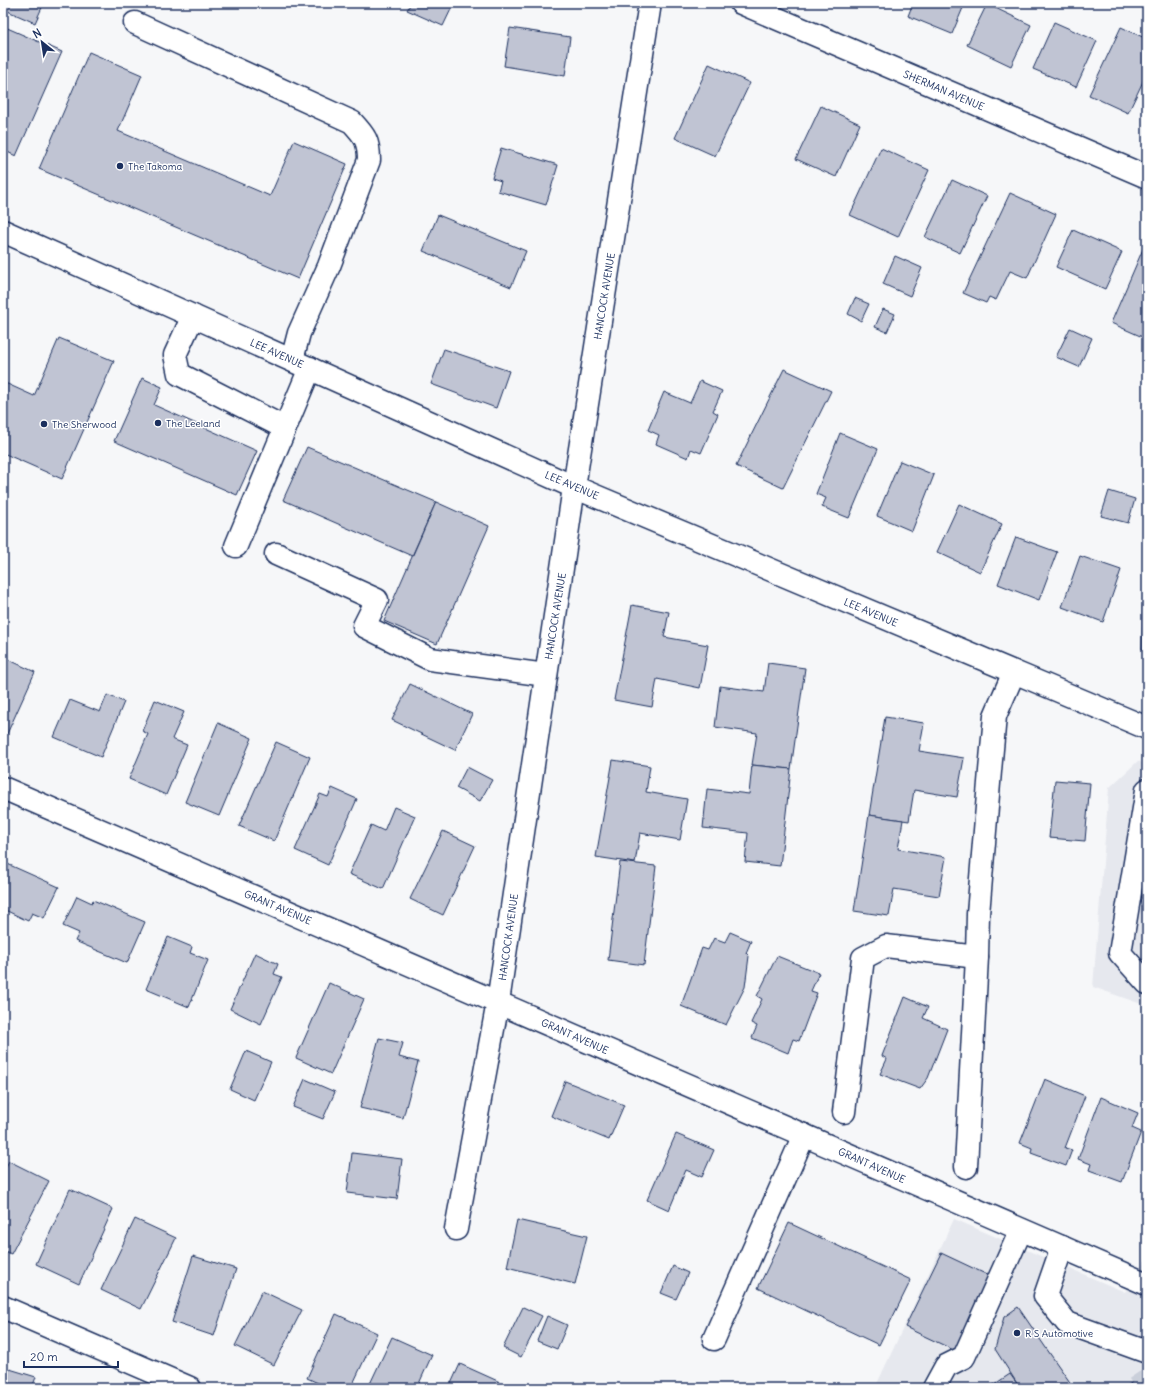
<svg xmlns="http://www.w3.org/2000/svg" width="1150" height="1391" font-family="Delius,sans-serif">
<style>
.built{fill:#e6e8ee}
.building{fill:#c0c4d3;stroke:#1b2f5e}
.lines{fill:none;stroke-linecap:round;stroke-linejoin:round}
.minor-tunnel{stroke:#cacfda;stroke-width:22;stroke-dasharray:22 11;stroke-linecap:butt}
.minor-casing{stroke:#1b2f5e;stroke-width:25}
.major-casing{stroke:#1b2f5e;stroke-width:25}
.minor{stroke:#fff;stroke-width:22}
.major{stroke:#fff;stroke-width:22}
.poi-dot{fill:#1b2f5e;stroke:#fff;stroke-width:1.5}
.labels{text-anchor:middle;stroke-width:3;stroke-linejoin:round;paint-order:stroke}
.street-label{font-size:10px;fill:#1b2f5e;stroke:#fff}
.poi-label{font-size:10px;fill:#1b2f5e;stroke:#fff;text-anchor:start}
</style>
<rect width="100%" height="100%" fill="#f6f7f9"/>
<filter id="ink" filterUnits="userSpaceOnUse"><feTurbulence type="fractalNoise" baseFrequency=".025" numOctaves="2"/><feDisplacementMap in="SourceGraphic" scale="8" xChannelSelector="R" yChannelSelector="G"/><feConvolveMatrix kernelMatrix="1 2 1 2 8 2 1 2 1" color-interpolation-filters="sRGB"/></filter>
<g filter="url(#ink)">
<g class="built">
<polygon points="1138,761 1147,765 1147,1006 1093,987 1109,788"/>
<polygon points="954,1219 1125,1292 1147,1257 1147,1388 875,1388"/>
</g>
<g class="building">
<polygon points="3,3 44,3 35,23 3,9"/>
<polygon points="411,3 454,3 443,26 407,10"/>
<polygon points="913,3 965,3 952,34 908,16"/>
<polygon points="987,4 1031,25 1011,66 967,45"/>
<polygon points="1054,22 1097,41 1076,87 1033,69"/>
<polygon points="5,27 62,52 16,156 3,150 3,32"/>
<polygon points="1121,27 1147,39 1147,73 1128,113 1089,95"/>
<polygon points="510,28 570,37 565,76 504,66"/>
<polygon points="89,52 142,75 118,131 270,196 294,141 347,164 298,279 39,169"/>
<polygon points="709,64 750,83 715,156 675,138"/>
<polygon points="821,106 860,124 836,177 796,159"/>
<polygon points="501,148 558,165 546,205 498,191 501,181 492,178"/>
<polygon points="881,148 929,170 898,237 850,215"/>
<polygon points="952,180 987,196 960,253 925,237"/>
<polygon points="1010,193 1056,214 1027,278 1010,271 996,300 989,297 986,303 963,293"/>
<polygon points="438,215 526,251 511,287 423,251"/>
<polygon points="1073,230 1122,252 1105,289 1056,267"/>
<polygon points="1143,249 1147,251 1147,339 1111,323"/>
<polygon points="895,256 922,268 910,296 883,284"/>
<polygon points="855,298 869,304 861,321 848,314"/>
<polygon points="883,309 895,314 887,332 875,327"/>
<polygon points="1070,328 1092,338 1079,367 1056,357"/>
<polygon points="59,338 114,361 62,479 3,453 3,382 34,396"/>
<polygon points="444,349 509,371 496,408 431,384"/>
<polygon points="784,369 831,391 783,488 736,466"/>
<polygon points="142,378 162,387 154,405 257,451 237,495 114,441"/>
<polygon points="700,381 722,391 713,411 718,414 701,453 691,449 688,458 656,444 659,435 648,430 664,392 690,403"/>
<polygon points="840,433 878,449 849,518 822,507 826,498 816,494"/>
<polygon points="307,447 436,502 412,556 283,500"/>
<polygon points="900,461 934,475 912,531 877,516"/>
<polygon points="1109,491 1135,499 1128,523 1101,516"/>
<polygon points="436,502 489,526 437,644 384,621"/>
<polygon points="959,504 1002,524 980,572 937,552"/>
<polygon points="1016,537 1057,552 1039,600 998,584"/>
<polygon points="1080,556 1121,570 1103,622 1062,607"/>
<polygon points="1143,601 1147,601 1147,649 1142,649"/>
<polygon points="632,605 669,612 664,637 708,645 700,688 657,679 652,707 614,700"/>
<polygon points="3,657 35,672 6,736 3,735"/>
<polygon points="768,663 805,668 791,769 752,765 757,733 715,727 720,686 764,692"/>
<polygon points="410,684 472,714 455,750 392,720"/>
<polygon points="107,695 124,702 101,757 54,737 70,700 100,712"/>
<polygon points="155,700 184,712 172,739 187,745 166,795 129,779 148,734 142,731"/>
<polygon points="885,717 924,723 919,751 964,758 957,797 914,790 909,821 869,815"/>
<polygon points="218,723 252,738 219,816 185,802"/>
<polygon points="276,742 310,757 274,841 239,826"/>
<polygon points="613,760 650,766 646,792 687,799 680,840 640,833 635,863 596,857"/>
<polygon points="752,765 791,769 780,866 745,862 748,833 703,828 707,789 749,794"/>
<polygon points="467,767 492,780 480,801 456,788"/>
<polygon points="1055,780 1090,783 1085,841 1049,838"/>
<polygon points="332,788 357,799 328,865 295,850 320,794 328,797"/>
<polygon points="394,807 415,816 383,889 349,874 371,825 384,831"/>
<polygon points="869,815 903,820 898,849 946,857 939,896 894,889 889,916 854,911"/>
<polygon points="443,831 475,846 443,915 410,899"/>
<polygon points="3,862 59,887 44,918 32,913 28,921 3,909"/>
<polygon points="620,862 656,866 644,965 608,960"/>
<polygon points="77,896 92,903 93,900 145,922 127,963 75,941 79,933 63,926"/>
<polygon points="730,932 751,941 746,953 749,956 745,987 726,1025 681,1006 702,948 708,950 714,938 725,942"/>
<polygon points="168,937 192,947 190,953 208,960 189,1007 146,989"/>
<polygon points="255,953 278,964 274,974 282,977 261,1024 230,1009"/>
<polygon points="777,956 819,973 811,991 817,993 799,1041 793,1039 788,1053 752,1038 757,1026 751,1023 762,999 757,996"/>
<polygon points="329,983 364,999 331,1074 296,1058"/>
<polygon points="905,997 928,1007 923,1018 947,1029 928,1078 920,1089 880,1074 887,1059 882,1056"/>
<polygon points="379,1038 403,1043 399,1057 418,1062 403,1118 360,1108"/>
<polygon points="246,1051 271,1062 254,1100 230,1089"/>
<polygon points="305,1079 335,1092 323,1119 293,1107"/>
<polygon points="1045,1079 1085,1096 1065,1148 1072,1150 1066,1166 1031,1153 1032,1148 1020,1143"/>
<polygon points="565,1081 624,1105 609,1140 551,1116"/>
<polygon points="1101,1097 1138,1113 1132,1128 1141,1132 1122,1182 1089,1170 1091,1164 1078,1159"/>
<polygon points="676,1134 714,1150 702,1177 686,1170 669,1210 647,1200"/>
<polygon points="352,1153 402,1159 397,1199 347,1193"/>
<polygon points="9,1161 49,1181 11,1254 3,1250 3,1172"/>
<polygon points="70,1189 113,1209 79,1284 36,1264"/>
<polygon points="135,1219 176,1238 141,1309 101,1290"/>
<polygon points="517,1220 587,1236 575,1284 507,1267"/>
<polygon points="789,1223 911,1280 879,1345 758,1288"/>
<polygon points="941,1253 994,1278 958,1352 905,1327"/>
<polygon points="193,1256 236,1269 214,1336 172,1322"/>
<polygon points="673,1266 688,1273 676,1299 661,1293"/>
<polygon points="262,1291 302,1310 274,1365 235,1346"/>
<polygon points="523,1307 542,1316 521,1357 503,1348"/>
<polygon points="1018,1307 1046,1348 1074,1388 1020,1388 995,1349 1004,1317"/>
<polygon points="336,1314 377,1333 351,1388 329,1388 307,1378"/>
<polygon points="547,1316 567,1325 557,1349 537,1341"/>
<polygon points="392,1337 432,1355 417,1388 368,1388"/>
<polygon points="460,1364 500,1382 497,1388 449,1388"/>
<polygon points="3,1367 36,1377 32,1388 3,1388"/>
<polygon points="1147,1372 1147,1388 1124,1388"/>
<polygon points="1010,1374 1020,1388 989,1388"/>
</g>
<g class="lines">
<polyline class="minor-tunnel" points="1135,1388 1147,1380"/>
<defs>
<g id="minor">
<polyline points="741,3 1147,177"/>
<path d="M 135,23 L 352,122 C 365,136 369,141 369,160 L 329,266 L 299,333 L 292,360"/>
<polyline points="3,231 574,487 1147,728"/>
<polyline points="193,316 175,355 179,374 285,428"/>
<polyline points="236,546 310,368"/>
<polyline points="276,554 377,600 364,626 430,659 546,675"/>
<polyline points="3,788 1147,1284"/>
<polyline points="1147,790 1120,953 1147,983"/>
<polyline points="844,1112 863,958 886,946 977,957"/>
<polyline points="966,1167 977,957 978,914 990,771 995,716 1014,672"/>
<polyline points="456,1229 498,1002 574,487 650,3"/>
<polyline points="1062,1247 1045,1296 1067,1323 1147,1352"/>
<polyline points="714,1339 804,1135"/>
<polyline points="934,1388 946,1366 964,1357 1021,1230"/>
</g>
<polyline id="major" points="3,1307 190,1388"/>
</defs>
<use href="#minor" class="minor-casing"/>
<use href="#major" class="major-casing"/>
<use href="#minor" class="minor"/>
<use href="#major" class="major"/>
</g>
</g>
<g class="poi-dot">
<circle cx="120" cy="166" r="4"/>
<circle cx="158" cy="423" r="4"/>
<circle cx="44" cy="424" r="4"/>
<circle cx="1017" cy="1333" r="4"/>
</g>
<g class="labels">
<g class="street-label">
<text transform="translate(944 90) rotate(23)" y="4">SHERMAN AVENUE</text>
<text transform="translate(604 296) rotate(-81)" y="4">HANCOCK AVENUE</text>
<text transform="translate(277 353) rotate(24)" y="4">LEE AVENUE</text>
<text transform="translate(572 485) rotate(23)" y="4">LEE AVENUE</text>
<text transform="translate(871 612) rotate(23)" y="4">LEE AVENUE</text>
<text transform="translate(555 616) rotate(-81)" y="4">HANCOCK AVENUE</text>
<text transform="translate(278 907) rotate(23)" y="4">GRANT AVENUE</text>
<text transform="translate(508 937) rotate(-82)" y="4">HANCOCK AVENUE</text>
<text transform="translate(575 1036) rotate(24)" y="4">GRANT AVENUE</text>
<text transform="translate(872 1165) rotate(24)" y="4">GRANT AVENUE</text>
</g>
<g class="poi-label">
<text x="128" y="170">The Takoma</text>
<text x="166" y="427">The Leeland</text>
<text x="52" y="428">The Sherwood</text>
<text x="1025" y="1337">R S Automotive</text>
</g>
</g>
<rect width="1150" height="1391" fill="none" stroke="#fff" stroke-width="16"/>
<rect x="8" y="8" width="1134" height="1375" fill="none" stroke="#1b2f5e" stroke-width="1.5" filter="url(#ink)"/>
<g transform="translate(42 42) rotate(330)" stroke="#ffffff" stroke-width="3" paint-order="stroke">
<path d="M0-3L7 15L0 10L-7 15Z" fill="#1b2f5e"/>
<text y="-6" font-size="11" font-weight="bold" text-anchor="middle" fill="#1b2f5e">N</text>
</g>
<path d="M24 1361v6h94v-6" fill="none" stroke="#1b2f5e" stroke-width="2"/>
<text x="30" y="1361" font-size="12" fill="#1b2f5e" stroke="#ffffff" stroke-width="3" paint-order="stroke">20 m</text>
</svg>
